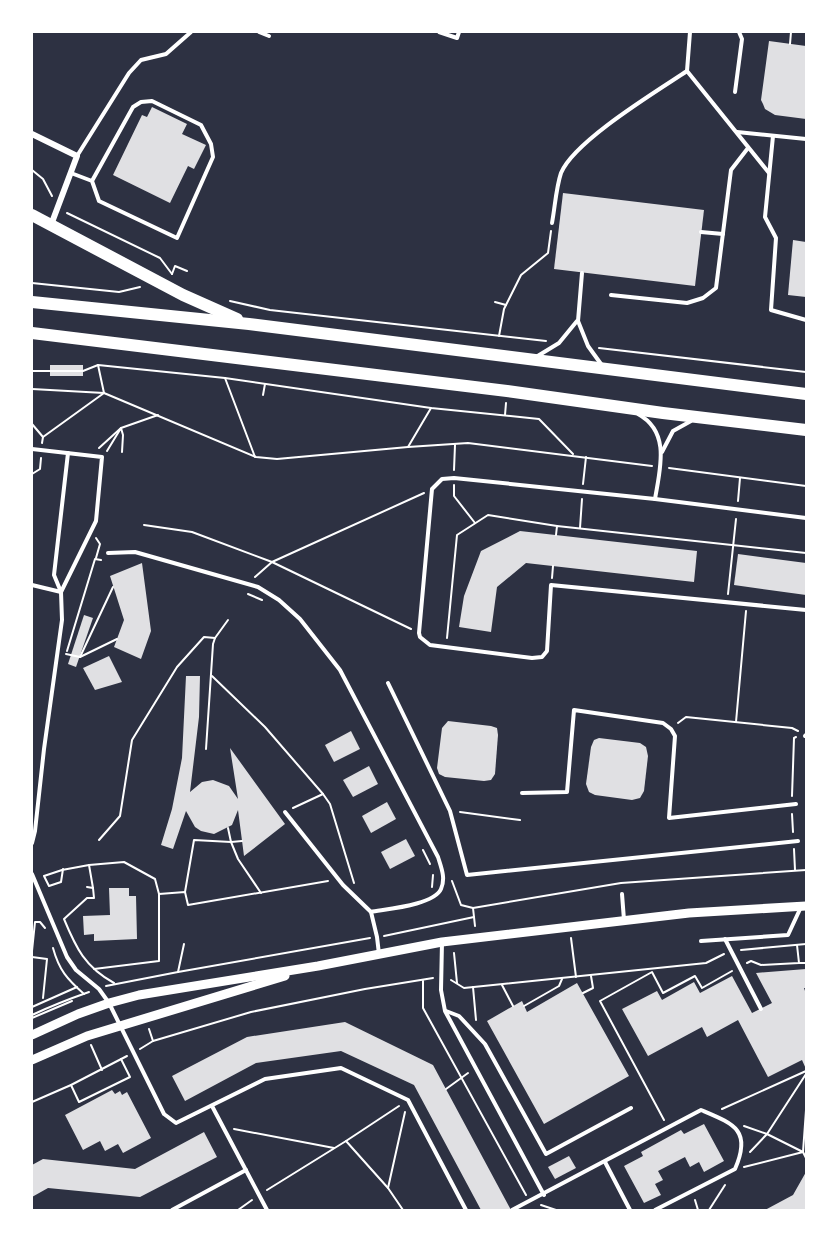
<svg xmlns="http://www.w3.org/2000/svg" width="838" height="1242" font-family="'DM Sans',sans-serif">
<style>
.building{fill:#e0e0e3}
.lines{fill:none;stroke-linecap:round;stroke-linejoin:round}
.path{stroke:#fff;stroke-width:2}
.service{stroke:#fff;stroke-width:4}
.minor{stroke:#fff;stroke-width:6}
.tertiary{stroke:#fff;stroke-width:9}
.primary{stroke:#fff;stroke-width:12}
</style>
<rect width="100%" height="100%" fill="#2d3142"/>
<g class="building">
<polygon points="769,41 806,46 806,119 775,115 765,109 763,104 761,100"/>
<polygon points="152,107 187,124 182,134 206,145 194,169 188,166 170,203 113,175 142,115 147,117"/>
<polygon points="563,193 704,210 695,286 554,269"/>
<polygon points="793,240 806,242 806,297 788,295"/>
<rect x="50" y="365" width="33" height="11"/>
<polygon points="520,531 697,551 694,582 526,563 497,587 491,632 459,627 464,596 481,551"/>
<polygon points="738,554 806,563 806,595 734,585"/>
<polygon points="142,563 151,631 141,659 114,647 124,620 110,576"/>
<polygon points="84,615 93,618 76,667 68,664"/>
<polygon points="109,656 122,682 95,690 83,668"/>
<polygon points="186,676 200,676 199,717 190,792 202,782 213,780 229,786 238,799 230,748 285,824 244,856 238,810 232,825 214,834 201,831 195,827 186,811 173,849 161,845 172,809 182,758"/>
<polygon points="448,721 491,726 497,728 498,735 495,774 491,780 484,781 445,777 439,774 437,768 442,728"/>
<polygon points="351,731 360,749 334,762 325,745"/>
<polygon points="599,738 640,743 646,747 648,756 644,791 640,798 632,800 595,795 589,792 586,784 591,747 594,740"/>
<polygon points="369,766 378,784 353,797 343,780"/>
<polygon points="387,802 396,819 371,833 362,816"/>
<polygon points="406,839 415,856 390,869 381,852"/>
<polygon points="109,888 129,888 129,896 136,896 137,939 94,941 94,934 84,935 83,916 110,915"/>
<polygon points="806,969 806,988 804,988 806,994 806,1069 802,1060 768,1077 738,1020 707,1037 702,1027 648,1056 622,1009 657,991 662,1000 694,982 700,993 732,976 752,1013 772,1003 756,973"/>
<polygon points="577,983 629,1076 544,1124 487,1021 522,1001 527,1012"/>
<polygon points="345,1022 433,1065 511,1210 481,1210 414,1085 341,1051 256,1063 185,1101 172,1076 247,1037"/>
<polygon points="112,1090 115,1094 120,1091 122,1095 127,1092 151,1138 123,1153 118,1144 105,1151 100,1141 83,1150 65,1115"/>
<polygon points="704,1124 724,1161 704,1172 699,1162 690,1167 685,1157 658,1171 663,1180 655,1184 661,1195 644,1203 624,1166 643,1156 641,1152 681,1130 684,1134"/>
<polygon points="204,1132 217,1157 140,1197 48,1188 32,1197 32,1165 43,1159 135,1169"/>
<polygon points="569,1156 576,1168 555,1179 548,1167"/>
<polygon points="806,1172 806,1210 765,1210 793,1195"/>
</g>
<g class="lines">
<g class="path">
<polyline points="790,44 791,32"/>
<polyline points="32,170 43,179 52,196"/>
<polyline points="67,213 160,258 172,274"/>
<polyline points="172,274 175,266 187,271"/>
<polyline points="32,283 119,292 140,287"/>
<polyline points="230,301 270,310 546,341"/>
<polyline points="495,302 506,305"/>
<polyline points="499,336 504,309 521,275 548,253 551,231"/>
<polyline points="599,348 806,372"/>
<polyline points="32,371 83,371 98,365"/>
<polyline points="225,378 255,457"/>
<polyline points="32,389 104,393 98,365 225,378 431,408 539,419 573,454"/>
<polyline points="263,395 265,384"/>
<polyline points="505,415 506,403"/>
<polyline points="32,424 43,437"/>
<polyline points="42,443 43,437 104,393 256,457 277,459 408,447 468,443 652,466"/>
<polyline points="408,447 431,408"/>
<polyline points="99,448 121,428 158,415"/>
<polyline points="107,451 121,428 123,435 122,452"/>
<polyline points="669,468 806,486"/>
<polyline points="454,470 455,445"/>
<polyline points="32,474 40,469 41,458"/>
<polyline points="583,484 586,457"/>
<polyline points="454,485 454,496 475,523"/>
<polyline points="738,501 740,478"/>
<polyline points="144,525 192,532 272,562 411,629"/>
<polyline points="580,528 582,499"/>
<polyline points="556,535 557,526 806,553"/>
<polyline points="96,558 100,544 96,538"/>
<polyline points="255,577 272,562 424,493"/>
<polyline points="552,578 553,566"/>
<polyline points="248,594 262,600"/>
<polyline points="728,594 736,519"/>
<polyline points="447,638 457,535 488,515 557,526"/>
<polyline points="67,651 95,559 101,560"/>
<polyline points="66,654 80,657 113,587"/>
<polyline points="80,657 117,639"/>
<polyline points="212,676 265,727 323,794 330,804 354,883"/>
<polyline points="736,722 746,611"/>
<polyline points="678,723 686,717 792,728 798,731"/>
<polyline points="206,749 213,644 215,638 228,620"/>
<polyline points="792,796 794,738 796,737"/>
<polyline points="293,808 323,794"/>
<polyline points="460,812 520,820"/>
<polyline points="792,814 793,832"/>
<polyline points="228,828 231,842 242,841"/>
<polyline points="99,840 120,816 132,740 177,667 204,637 215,638"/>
<polyline points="794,849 795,870"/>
<polyline points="423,850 430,864"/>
<polyline points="63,869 61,882 49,886 44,876 62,870 89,865"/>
<polyline points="452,881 461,905 473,908 621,883 806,870"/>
<polyline points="87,887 93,888 89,865 124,862 155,879 159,894 185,892 188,905 328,881"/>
<polyline points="432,887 433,875"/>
<path d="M 93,888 L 94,898 L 87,898 L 64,919 C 76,948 85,967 114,983"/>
<polyline points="185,892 194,840 231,842 238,859 261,893"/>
<polyline points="473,908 475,926"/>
<polyline points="384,936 474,917"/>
<polyline points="571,938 576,977"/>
<path d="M 53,948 C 59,970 67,979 84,994"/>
<polyline points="741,950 806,944"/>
<polyline points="32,951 35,922 40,922 45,928"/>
<polyline points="454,953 457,983"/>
<polyline points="32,957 47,959 43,998"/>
<polyline points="747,963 751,961 761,965 799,963 797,945"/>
<polyline points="799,963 806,963"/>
<polyline points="94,969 159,961 159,894"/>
<polyline points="178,972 370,938"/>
<polyline points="451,980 464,988 706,963 724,954"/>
<polyline points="423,981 423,1008 526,1195"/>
<polyline points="502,985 513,1006"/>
<polyline points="106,986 178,972 184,944"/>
<polyline points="473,987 476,1020"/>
<polyline points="583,993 593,988 591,976"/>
<polyline points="524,1006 559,986 562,979"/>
<polyline points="32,1007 77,987"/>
<path d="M 32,1015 C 51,1006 69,999 89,992"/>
<polyline points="32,1018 72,1001"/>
<polyline points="149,1029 153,1041"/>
<polyline points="91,1045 102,1070"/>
<polyline points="140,1049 153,1041 251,1012 365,989 433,978"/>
<polyline points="71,1085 79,1102 130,1077 121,1059"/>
<polyline points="446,1089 468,1073"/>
<polyline points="32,1102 71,1085 127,1056"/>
<polyline points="399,1106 346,1141 388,1188 403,1210"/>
<polyline points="722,1109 806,1071"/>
<polyline points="806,1110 803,1152 806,1158"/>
<polyline points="664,1120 600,1001 652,972 663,993 695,976 702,988 732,971"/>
<polyline points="234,1129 334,1148"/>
<polyline points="750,1152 767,1134 806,1074"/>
<polyline points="744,1167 803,1152 767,1134 744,1126"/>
<polyline points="388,1188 405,1112"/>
<polyline points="267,1190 346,1141"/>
<polyline points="695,1200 698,1210"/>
<polyline points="541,1205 556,1210"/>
<polyline points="238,1210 252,1200"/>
<polyline points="709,1210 725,1185"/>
</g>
<g class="service">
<polyline points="259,32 269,36"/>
<polyline points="439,32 457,38 459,32"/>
<polyline points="690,32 687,71 769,173"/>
<polyline points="735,92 742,39 739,32"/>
<polyline points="737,132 806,139"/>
<polyline points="773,136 765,217 776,238 771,310 806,320"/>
<polyline points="77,156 129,73 141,60 166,54 191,32"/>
<polyline points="71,173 92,181 99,201 177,238 213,157 211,144 201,125 152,101 141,102 133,107 92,181"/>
<path d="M 552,223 C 555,207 556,188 561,173 C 574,141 657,91 687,71"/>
<polyline points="701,232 723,234"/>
<polyline points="582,273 578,321 588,346 601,364"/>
<polyline points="611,295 687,303 703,298 716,288 731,170 748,148"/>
<polyline points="536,357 559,343 577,321"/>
<path d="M 638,414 C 671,432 660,469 655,499"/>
<polyline points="32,449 102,457 96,521 61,592 32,585"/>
<polyline points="662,452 673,431 691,421"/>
<polyline points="806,518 655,499 454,478 442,479 432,489 419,633 420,637 430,645 532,658 542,657 547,651 551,585 806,610"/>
<path d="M 108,553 L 135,552 L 258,587 L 279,600 L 300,619 L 340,670 L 438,857 C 441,867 446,878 441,889 C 434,905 387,909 371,912"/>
<polyline points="388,683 450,811 467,875 798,841"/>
<polyline points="805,736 806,735"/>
<polyline points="522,793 567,792 574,710 663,723 671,729 675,736 669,818 796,804"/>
<polyline points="285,812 343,885 371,912 377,937 379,954"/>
<polyline points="32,843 35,831 44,749 62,620 61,592 54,575 68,453"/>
<polyline points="32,874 67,957 76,970 99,989 109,1003 164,1114 176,1123 265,1079 341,1068 408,1100 466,1210"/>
<polyline points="622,894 624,920"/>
<polyline points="725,939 761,1009"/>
<polyline points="701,941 788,935 801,907"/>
<polyline points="442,942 441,990 445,1011 544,1195"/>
<polyline points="446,1011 459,1016 485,1044 546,1154 631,1108"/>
<polyline points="212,1106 267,1210"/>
<polyline points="605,1162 630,1210"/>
<polyline points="172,1210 246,1170"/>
<path d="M 512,1210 L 701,1110 C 734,1124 752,1130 735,1169 L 655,1210"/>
</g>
<polyline class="minor" points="32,134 77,156 51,225"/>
<g class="tertiary">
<polyline points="32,1035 78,1014 109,1003 139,995 318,966 442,942 689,913 806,906"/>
<polyline points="32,1060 87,1036 285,976"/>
</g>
<g class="primary">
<polyline points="32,215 183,295 237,319"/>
<polyline points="32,302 249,324 806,394"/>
<polyline points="32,333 507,391 663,413 806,430"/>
</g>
</g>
<rect width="838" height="1242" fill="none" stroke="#ffffff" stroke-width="66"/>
</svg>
